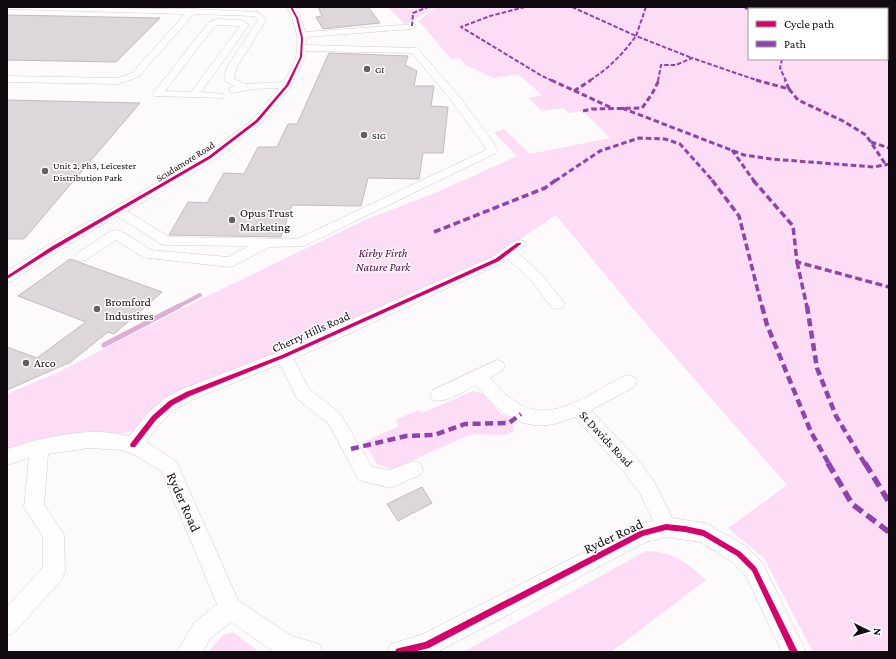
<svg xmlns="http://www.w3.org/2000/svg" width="896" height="659" font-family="'Crimson Pro',serif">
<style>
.green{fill:#fcddf5;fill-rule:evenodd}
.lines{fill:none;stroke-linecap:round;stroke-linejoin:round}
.stream-far1{stroke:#dfaed5;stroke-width:4}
.stream{stroke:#dfaed5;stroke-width:5}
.building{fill:#ddd7dc;stroke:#c2bbc0}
.minor-casing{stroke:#d2ccd1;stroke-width:1}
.minor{fill:#fffeff;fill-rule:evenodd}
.quiet-far4{stroke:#8e44ad;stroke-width:2;stroke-dasharray:4.5 2;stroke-linecap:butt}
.quiet-far3{stroke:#8e44ad;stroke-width:3;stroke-dasharray:5.5 3;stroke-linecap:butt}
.quiet-far2{stroke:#8e44ad;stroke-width:3.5;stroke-dasharray:7 3.5;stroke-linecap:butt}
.quiet-far1{stroke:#8e44ad;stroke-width:4.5;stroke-dasharray:8 4.5;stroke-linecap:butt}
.quiet{stroke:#8e44ad;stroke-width:5.5;stroke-dasharray:11 5.5;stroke-linecap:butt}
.cycleway-casing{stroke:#fff;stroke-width:3}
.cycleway{fill:#d6006c;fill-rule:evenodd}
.poi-dot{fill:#645e63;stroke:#fff;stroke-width:1.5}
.labels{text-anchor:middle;stroke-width:3;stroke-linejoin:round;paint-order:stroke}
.far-poi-label{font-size:10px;fill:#120a11;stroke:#fff;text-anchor:start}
.far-street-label{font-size:10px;fill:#120a11;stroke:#fff}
.poi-label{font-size:12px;fill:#120a11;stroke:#fff;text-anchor:start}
.park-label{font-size:12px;font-style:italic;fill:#53004a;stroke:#fff}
.street-label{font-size:12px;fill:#120a11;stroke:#fff}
.near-street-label{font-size:14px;fill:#120a11;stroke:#fff}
</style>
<rect width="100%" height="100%" fill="#fdfafc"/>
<g class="green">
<polygon points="388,7 407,7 411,11 419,7 435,7 405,25"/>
<path d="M 436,7 L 889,7 L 889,652 L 813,652 L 764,558 L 728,528 L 787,485 L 634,310 L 556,215 L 494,257 L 331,330 L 196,386 L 135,430 L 129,432 L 7,452 L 7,394 L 63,370 L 199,300 L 363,221 L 442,190 L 517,156 L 494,132 L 504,129 L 530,154 L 610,138 L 583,111 L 569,113 L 564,108 L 542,111 L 528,98 L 542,95 L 518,74 L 493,78 L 465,65 L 460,58 L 451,59 L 419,21 ZM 749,9 L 887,9 L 887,59 L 749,59 Z"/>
<polygon points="473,391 484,394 500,413 512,418 514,431 505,435 472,434 393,469 377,464 364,442 399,426 395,420 418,410 422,413"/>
<path d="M 646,551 C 675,552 686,562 706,580 L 611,652 L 463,652 Z"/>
<polygon points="233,632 259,652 208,652 223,635"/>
</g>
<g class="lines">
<polyline class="stream-far1" points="177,307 200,295"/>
<polyline class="stream" points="104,345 179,306"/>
</g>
<g class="building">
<polygon points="318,7 368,7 380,23 323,29 316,17 322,16"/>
<polygon points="7,15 160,18 116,62 7,60"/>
<polygon points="329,53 408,56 405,65 417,71 414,86 434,86 431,106 448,107 443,153 423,153 419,179 368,178 361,206 292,205 281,237 169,235 188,202 207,203 224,173 244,174 258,147 277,147 288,124 297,124"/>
<polygon points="7,100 140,103 24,239 7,239"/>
<polygon points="70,259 162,292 114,334 108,332 68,364 66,364 7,390 7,347 37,358 86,322 18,296"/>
<polygon points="422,487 432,503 398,521 387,504"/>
</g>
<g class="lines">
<defs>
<g id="minor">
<path d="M 7,7 L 192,9 L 259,12 L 266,20 L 237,67 L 234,79 L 245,84 L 284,82 C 288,74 295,65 296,56 C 300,39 295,22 287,7 L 295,7 L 301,18 L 305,32 L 415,24 L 416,26 L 412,29 L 306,37 L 306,45 L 417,48 L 459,96 L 493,142 L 498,151 L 496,153 L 304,246 L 270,247 L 235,265 L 230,267 L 148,258 L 143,257 L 116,240 L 86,260 L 81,261 L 76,260 L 74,257 L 76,254 L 111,231 L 116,230 L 121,231 L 151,250 L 228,257 L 249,246 L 166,245 L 161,244 L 117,216 L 58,251 L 12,281 L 7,283 L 7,271 L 48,245 L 206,155 L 253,119 L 279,88 L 253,89 L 233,93 L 228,90 L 234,86 L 224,80 L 227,67 L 258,20 L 254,16 L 194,14 L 138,77 L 118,84 L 7,82 L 7,76 L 117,78 L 132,73 L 185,14 L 7,9 ZM 306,51 L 412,53 L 451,100 L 483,144 L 486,150 L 297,239 L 169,237 L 127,211 C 187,176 266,139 298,73 C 301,66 306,59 306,51 Z"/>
<path d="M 217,19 L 242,20 L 249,25 L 201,92 L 223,94 L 224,96 L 223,98 L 154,96 L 153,94 L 154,92 L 209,22 ZM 218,25 L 240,26 L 191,92 L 165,91 L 215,26 Z"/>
<path d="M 519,240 L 524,241 L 526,244 L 517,252 L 541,274 L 562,300 L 565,304 L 562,308 L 557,309 L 552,308 L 531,280 L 508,259 L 502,263 L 294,359 L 309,389 L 340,413 L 372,467 L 389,470 L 413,461 L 420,463 L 423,469 L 420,475 L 390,488 L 359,480 L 328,423 L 297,399 L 280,364 L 194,399 L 177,408 L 160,423 L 146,442 L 176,461 L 238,600 L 292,636 L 319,644 L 323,652 L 274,652 L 231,622 L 210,639 L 203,652 L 177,652 L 194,623 L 217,604 L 162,472 L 137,456 L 122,450 L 89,448 L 48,454 L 44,505 L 64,535 L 65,571 L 62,579 L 15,632 L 7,636 L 7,607 L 43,567 L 43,537 L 24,507 L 29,458 L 7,465 L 7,449 C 44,437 90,426 129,436 L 148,413 L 165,398 L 182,389 L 278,352 L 492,257 L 514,241 Z"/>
<path d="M 497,360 L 503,362 L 505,366 L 503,370 L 490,378 C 537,435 569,405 622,377 L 628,375 L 634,377 L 637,382 L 634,387 L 591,410 L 639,461 L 655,483 L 672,518 L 704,523 L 711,526 L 747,547 L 762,562 L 806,652 L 782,652 L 746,576 L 731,561 L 700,542 L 666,537 L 646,542 L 437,652 L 387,652 L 391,644 L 423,634 L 635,526 L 653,521 L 641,495 L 625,473 L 575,417 C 566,420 557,424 548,425 C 518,429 493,407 476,385 C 464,391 446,404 433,400 L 430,395 L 433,390 Z"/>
</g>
</defs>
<use href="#minor" class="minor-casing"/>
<use href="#minor" class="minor"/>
<g class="quiet-far4">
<polyline points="525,7 490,16 461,27 542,76 553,81"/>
<path d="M 572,7 L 636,36 C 623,54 608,69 589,81"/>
<polyline points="646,7 636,36 692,58"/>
<polyline points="744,7 749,10"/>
<polyline points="795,9 801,7"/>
<polyline points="412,26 413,13 428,7"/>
<polyline points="887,58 889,58"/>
<polyline points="782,59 780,68 786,81"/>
<polyline points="658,81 661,65 676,65 692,58 759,81"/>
</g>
<g class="quiet-far3">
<polyline points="551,80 612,108"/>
<polyline points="756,80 789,89 785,80"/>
<polyline points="789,89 798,100 843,121 866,135 886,165"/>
<polyline points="574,91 591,80"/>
<polyline points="622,108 744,155 771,159 874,167 889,164"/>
<polyline points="583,111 592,109 642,108 652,94 659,80"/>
<polyline points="871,142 889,148"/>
<polyline points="732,150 754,181"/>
<polyline points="555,181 600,151 639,138 665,139 680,144 713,181"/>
</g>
<g class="quiet-far2">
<polyline points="712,180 739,216 762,307"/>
<polyline points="753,180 793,226 797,262 889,287"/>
<polyline points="434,232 545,188 556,180"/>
<polyline points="797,262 807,307"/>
</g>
<g class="quiet-far1">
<polyline points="762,306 767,325 811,432 829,464"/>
<polyline points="807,306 817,368 836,416 865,464"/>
<polyline points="351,449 406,436 434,435 465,424 509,423 521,414"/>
</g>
<g class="quiet">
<polyline points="828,463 852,504 889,532"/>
<polyline points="865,463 889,502"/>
</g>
<defs>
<g id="cycleway">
<polygon points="290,7 292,7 298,18 303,38 302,57 289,85 258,122 211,158 55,249 7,279 7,276 51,247 209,156 256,120 286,85 300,57 301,38 296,18"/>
<polygon points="517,243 521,243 521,244 499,261 286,357 190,396 173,405 156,420 135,447 131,447 130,445 131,443 152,416 169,401 186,392 282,355 495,259"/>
<polygon points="666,524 685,526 704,530 741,552 756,567 798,652 790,652 752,571 737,556 703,536 685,532 666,530 643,536 429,648 413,652 395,652 396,649 399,648 425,642 640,531"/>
</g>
</defs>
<use href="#cycleway" class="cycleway-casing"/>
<use href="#cycleway" class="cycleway"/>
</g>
<g class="poi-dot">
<circle cx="367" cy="69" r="4"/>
<circle cx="364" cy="135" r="4"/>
<circle cx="45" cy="171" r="4"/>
<circle cx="232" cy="220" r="4"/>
<circle cx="97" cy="309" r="4"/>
<circle cx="26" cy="363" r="4"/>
</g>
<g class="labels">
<g class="far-poi-label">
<text x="375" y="73">GI</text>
<text x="372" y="139">SIG</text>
<text x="53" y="169">Unit 2, Ph3, Leicester<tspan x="53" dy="12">Distribution Park</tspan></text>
</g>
<g class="far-street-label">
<text transform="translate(185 161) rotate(-32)" y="4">Scudamore Road</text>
</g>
<g class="poi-label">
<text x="240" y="217">Opus Trust<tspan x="240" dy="14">Marketing</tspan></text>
<text x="105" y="306">Bromford<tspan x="105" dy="14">Industires</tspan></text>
<text x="34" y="367">Arco</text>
</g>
<g class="park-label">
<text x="383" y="257">Kirby Firth<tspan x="383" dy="14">Nature Park</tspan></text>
</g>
<g class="street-label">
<text transform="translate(311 332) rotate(-24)" y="4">Cherry Hills Road</text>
<text transform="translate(606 439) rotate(47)" y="4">St Davids Road</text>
</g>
<g class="near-street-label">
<text transform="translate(184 502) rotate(66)" y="5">Ryder Road</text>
<text transform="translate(613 536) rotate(-25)" y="5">Ryder Road</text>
</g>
</g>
<rect width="896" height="659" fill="none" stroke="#120a11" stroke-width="16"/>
<rect x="748" y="8" width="140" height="52" fill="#ffffff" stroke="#a09da0"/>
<rect x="756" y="21" width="20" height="6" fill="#d6006c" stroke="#a09da0"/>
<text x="784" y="28" font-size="12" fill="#120a11">Cycle path</text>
<rect x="756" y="41" width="20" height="6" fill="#8e44ad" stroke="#a09da0"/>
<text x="784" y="48" font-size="12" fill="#120a11">Path</text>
<g transform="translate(868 631) rotate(95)" stroke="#ffffff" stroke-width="3" paint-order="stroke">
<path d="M0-3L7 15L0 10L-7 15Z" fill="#120a11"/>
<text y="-6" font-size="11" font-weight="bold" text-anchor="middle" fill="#120a11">N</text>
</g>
</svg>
